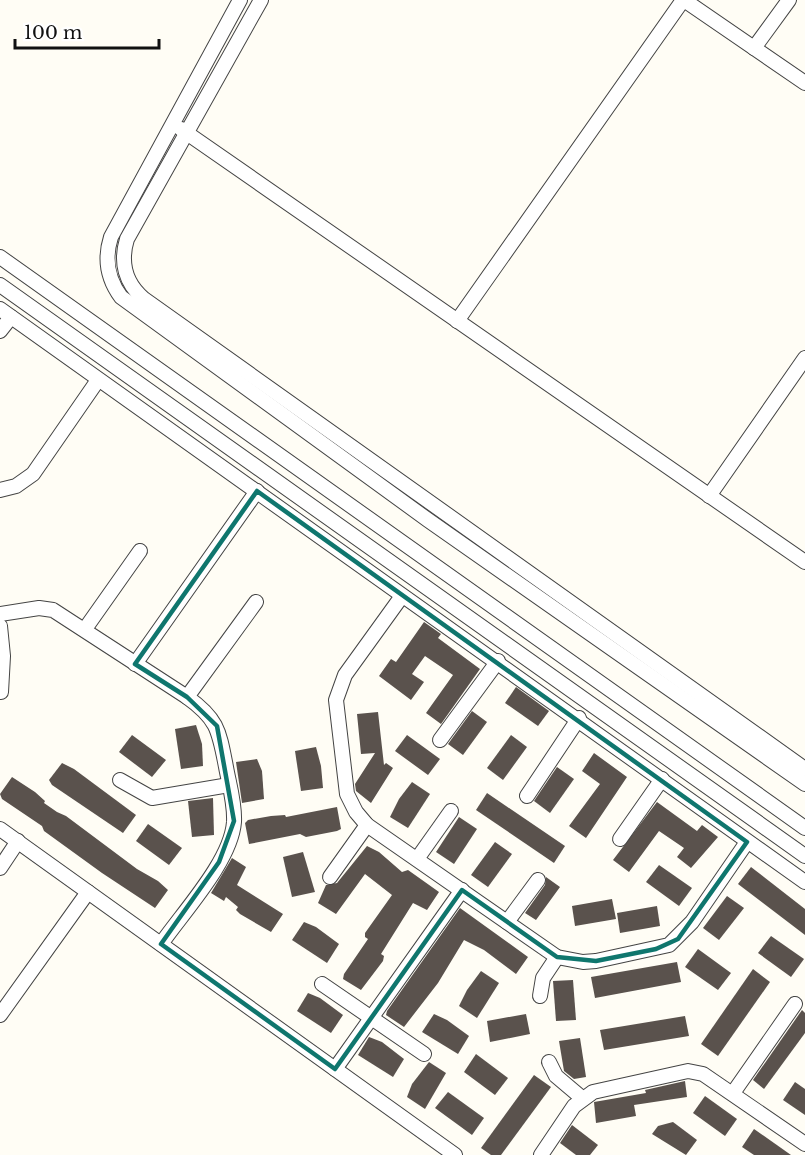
<svg xmlns="http://www.w3.org/2000/svg" width="805" height="1155" font-family="'Libre Baskerville',serif">
<style>
.building{fill:#5a524d}
.lines{fill:none;stroke-linecap:round;stroke-linejoin:round}
.minor-casing{stroke:#444;stroke-width:16}
.minor{stroke:#fff;stroke-width:14}
.marked{fill:none;stroke:#0f766e;stroke-width:4.5;stroke-linejoin:round}
</style>
<rect width="100%" height="100%" fill="#fffdf5"/>
<g class="building">
<polygon points="424,622 441,634 438,638 480,669 441,724 426,713 453,675 425,656 412,674 424,682 411,700 379,676 391,659 396,662"/>
<polygon points="516,687 549,711 538,726 505,703"/>
<polygon points="472,711 487,722 463,755 448,744"/>
<polygon points="378,712 384,765 386,763 393,768 371,803 356,791 355,784 375,753 361,754 357,714"/>
<polygon points="196,725 202,744 203,766 181,769 175,729"/>
<polygon points="132,735 166,760 152,777 119,752"/>
<polygon points="407,735 440,759 428,775 395,751"/>
<polygon points="511,735 527,747 503,780 487,768"/>
<polygon points="316,747 321,766 323,788 301,791 295,751"/>
<polygon points="594,753 627,777 586,838 569,826 600,784 582,771"/>
<polygon points="257,759 262,771 264,799 242,803 236,762"/>
<polygon points="62,763 74,769 136,815 123,833 52,785 49,780"/>
<polygon points="557,767 574,779 550,813 534,801"/>
<polygon points="12,777 35,792 45,801 44,803 57,812 66,816 137,869 158,881 168,890 155,908 102,873 44,831 42,826 2,799 0,794"/>
<polygon points="412,782 430,794 408,828 390,817 399,799"/>
<polygon points="487,793 565,846 554,863 476,810"/>
<polygon points="213,798 214,835 192,837 188,801"/>
<polygon points="657,802 697,831 702,825 718,837 691,868 677,857 684,848 659,831 629,872 613,860"/>
<polygon points="337,807 341,829 337,831 306,837 300,834 249,844 245,823 248,820 271,816 285,815 286,817"/>
<polygon points="459,817 477,829 454,864 436,852"/>
<polygon points="148,824 182,848 169,865 136,841"/>
<polygon points="495,842 512,854 488,887 471,875"/>
<polygon points="367,846 379,852 402,872 408,870 439,892 427,910 413,903 381,954 384,956 383,961 361,990 343,979 344,974 368,939 365,937 365,933 392,895 365,874 336,914 318,903 326,885 337,883"/>
<polygon points="303,852 315,892 292,897 283,857"/>
<polygon points="232,858 246,867 237,885 283,914 271,932 240,914 236,910 238,907 226,897 224,901 211,893"/>
<polygon points="659,865 692,888 679,906 646,882"/>
<polygon points="751,867 805,909 805,935 738,884"/>
<polygon points="546,877 560,887 536,920 525,913 545,885"/>
<polygon points="727,896 744,908 719,940 703,928"/>
<polygon points="612,899 616,919 575,926 572,906"/>
<polygon points="657,906 660,926 620,933 617,913"/>
<polygon points="460,908 528,957 516,974 484,950 464,940 438,983 404,1027 386,1015 387,1011"/>
<polygon points="304,922 316,927 339,944 327,963 292,940"/>
<polygon points="771,936 804,959 791,977 758,953"/>
<polygon points="698,949 731,973 718,990 685,967"/>
<polygon points="677,962 681,982 595,998 591,977"/>
<polygon points="753,969 770,982 718,1056 701,1044"/>
<polygon points="481,971 499,983 477,1018 459,1006 467,990"/>
<polygon points="573,980 576,1020 556,1021 553,981"/>
<polygon points="308,993 320,998 343,1015 331,1033 297,1011"/>
<polygon points="802,1010 805,1013 805,1033 764,1089 753,1080"/>
<polygon points="434,1014 447,1020 469,1036 458,1054 422,1032"/>
<polygon points="526,1014 530,1034 490,1042 487,1021"/>
<polygon points="685,1016 689,1036 604,1050 600,1030"/>
<polygon points="369,1037 382,1042 404,1059 393,1077 358,1055"/>
<polygon points="580,1038 586,1077 574,1079 564,1071 559,1041"/>
<polygon points="476,1054 508,1078 495,1095 464,1072"/>
<polygon points="429,1062 446,1073 425,1109 407,1097 412,1084"/>
<polygon points="534,1075 551,1087 501,1155 491,1155 481,1148"/>
<polygon points="685,1081 687,1097 634,1105 636,1116 596,1123 594,1102 646,1093 645,1090"/>
<polygon points="795,1082 805,1089 805,1115 783,1100"/>
<polygon points="448,1092 484,1118 472,1135 435,1108"/>
<polygon points="705,1096 737,1119 725,1136 693,1113"/>
<polygon points="673,1122 697,1140 686,1155 652,1134 658,1126"/>
<polygon points="572,1125 598,1145 590,1155 576,1155 560,1143"/>
<polygon points="754,1129 791,1155 754,1155 742,1147"/>
</g>
<g class="lines">
<defs>
<g id="minor">
<path d="M 240,0 L 111,237 C 104,259 107,278 121,297 L 428,520 L 805,784"/>
<path d="M 261,0 L 127,239 C 120,262 125,283 144,299 L 805,769"/>
<polyline points="684,0 805,83"/>
<polyline points="754,48 789,0"/>
<polyline points="181,129 805,562"/>
<polyline points="0,257 805,828"/>
<polyline points="0,285 805,856"/>
<polyline points="0,309 805,882"/>
<polyline points="457,321 683,0"/>
<polyline points="0,331 11,317"/>
<polyline points="0,490 16,486 33,474 98,380"/>
<polyline points="709,496 805,358"/>
<polyline points="402,596 345,675 336,700 347,794 356,812 367,825 557,957 583,962 596,961 669,945 692,922 747,842"/>
<path d="M 0,614 L 39,608 L 53,610 L 187,697 C 218,719 219,731 226,767 C 229,784 235,803 234,822 C 231,861 184,911 161,944"/>
<polyline points="0,626 3,656 1,692"/>
<polyline points="85,629 140,551"/>
<polyline points="135,664 257,491"/>
<polyline points="187,697 256,602"/>
<polyline points="440,740 498,661"/>
<polyline points="120,780 152,798 229,785"/>
<polyline points="527,796 579,718"/>
<polyline points="0,829 455,1155"/>
<polyline points="620,839 662,779"/>
<polyline points="417,859 451,811"/>
<polyline points="0,868 18,841"/>
<polyline points="330,877 367,825"/>
<polyline points="507,922 538,880"/>
<polyline points="322,984 424,1054"/>
<polyline points="540,996 543,978 557,957"/>
<polyline points="0,1015 88,892"/>
<polyline points="549,1062 556,1076 582,1098"/>
<polyline points="335,1069 462,890"/>
<polyline points="733,1093 795,1004"/>
<polyline points="541,1155 574,1106 593,1092 688,1071 703,1074 805,1144"/>
</g>
</defs>
<use href="#minor" class="minor-casing"/>
<use href="#minor" class="minor"/>
</g>
<path class="marked" d="M 257,491 L 747,842 L 678,939 L 656,949 L 596,961 L 557,957 L 462,890 L 335,1069 L 161,944 L 219,862 L 234,821 L 217,726 L 187,697 L 135,664 Z"/>
<path d="M15 39v9h144v-9" fill="none" stroke="#111111" stroke-width="3"/>
<text x="24" y="39" font-size="18" fill="#111111" stroke="#ffffff" stroke-width="4.5" paint-order="stroke">100 m</text>
</svg>
